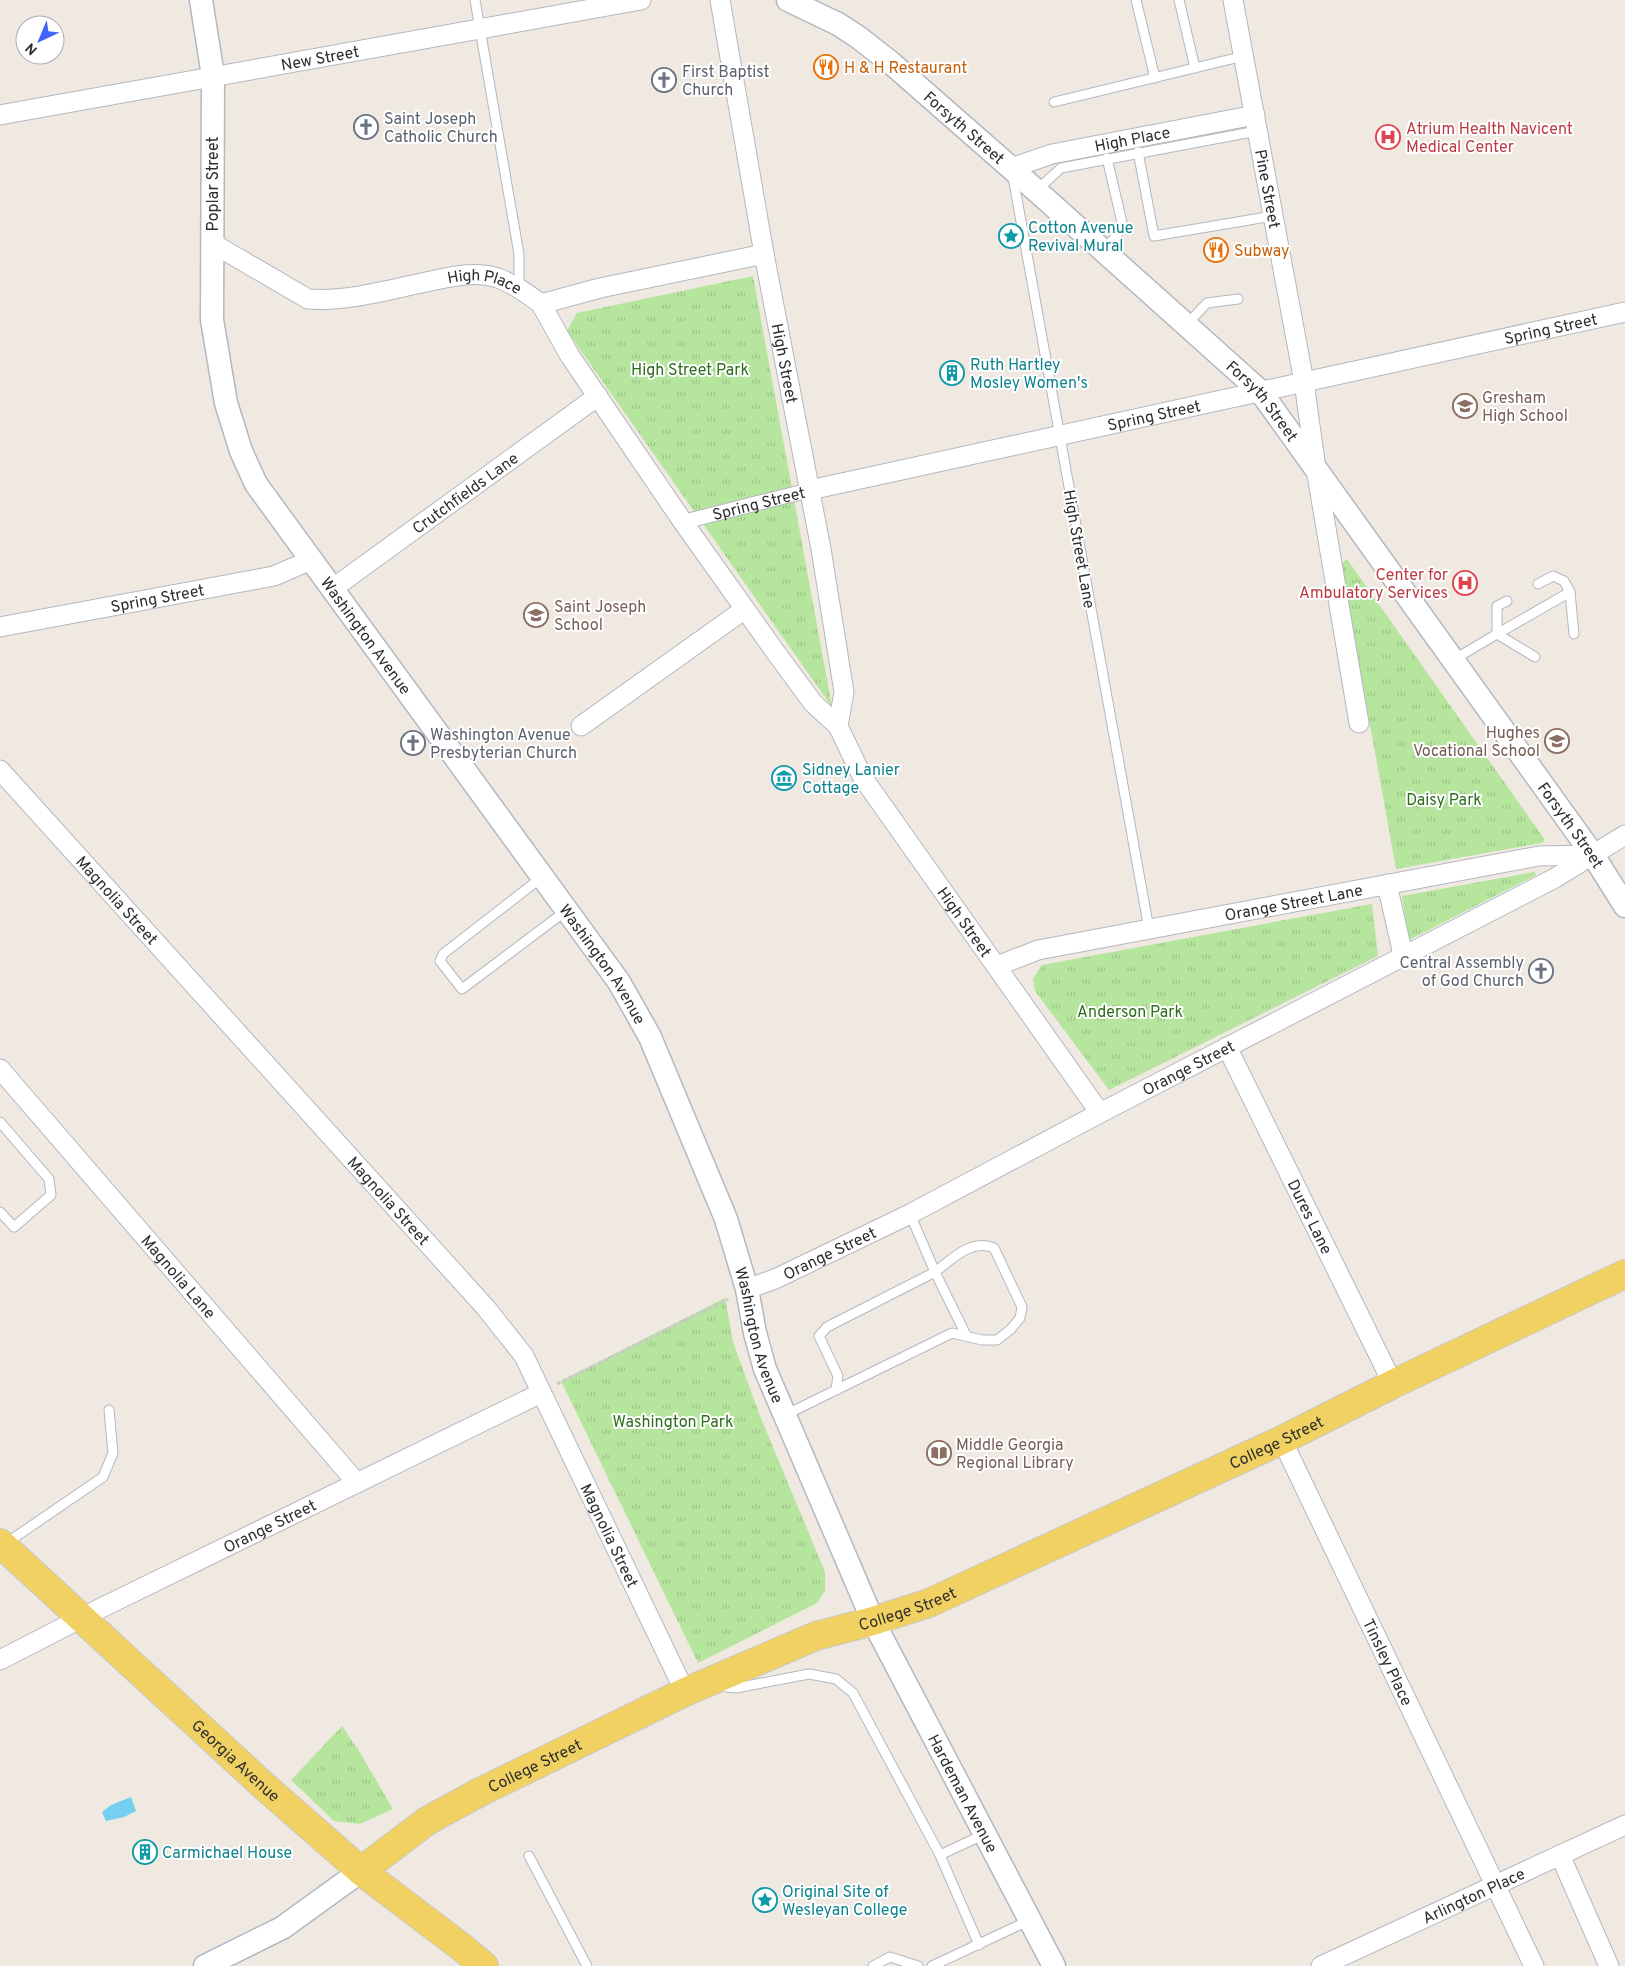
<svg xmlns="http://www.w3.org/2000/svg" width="1625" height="1966" font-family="Overpass,sans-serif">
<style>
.grass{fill:url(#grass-tufts)}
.water{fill:#75cff0}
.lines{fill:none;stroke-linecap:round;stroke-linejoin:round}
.service-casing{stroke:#b4b7c1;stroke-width:11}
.pedestrian-casing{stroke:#b4b7c1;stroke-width:16}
.minor-casing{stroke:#b4b7c1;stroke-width:21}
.tertiary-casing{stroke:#b4b7c1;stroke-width:25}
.primary-casing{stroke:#c9c9c9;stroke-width:30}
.path{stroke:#c9c9c9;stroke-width:3;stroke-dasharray:4 2.5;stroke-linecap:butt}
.service{stroke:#fff;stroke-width:9}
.pedestrian{stroke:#fff;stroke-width:14}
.minor{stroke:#fff;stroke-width:19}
.tertiary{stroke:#fff;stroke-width:22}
.primary{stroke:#f2d163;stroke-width:28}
.labels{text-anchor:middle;stroke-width:4;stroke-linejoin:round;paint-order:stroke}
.street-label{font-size:16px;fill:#2e2e2e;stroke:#fff}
.food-label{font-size:16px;fill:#c56008;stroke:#fff;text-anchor:start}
.worship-label{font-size:16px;fill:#5b616d;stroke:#fff;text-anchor:start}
.health-label{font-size:16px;fill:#be3a42;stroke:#fff;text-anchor:start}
.culture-label{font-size:16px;fill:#0d838f;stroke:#fff;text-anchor:start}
.park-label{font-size:16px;fill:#2c6e1b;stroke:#fff}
.education-label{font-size:16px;fill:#785e54;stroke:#fff;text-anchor:start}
</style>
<defs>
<pattern id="grass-tufts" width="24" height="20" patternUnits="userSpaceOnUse" patternTransform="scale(1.25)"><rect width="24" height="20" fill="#b6e59e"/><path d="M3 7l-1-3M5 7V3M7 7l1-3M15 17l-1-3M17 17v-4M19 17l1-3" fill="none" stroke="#9dc588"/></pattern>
</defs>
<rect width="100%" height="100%" fill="#efe9e1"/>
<g class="grass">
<polygon points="753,276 832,707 567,331 577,313"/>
<polygon points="1347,559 1545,840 1542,843 1396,869 1341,564"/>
<polygon points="1535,872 1536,875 1409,940 1402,896"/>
<polygon points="1372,904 1378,956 1109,1090 1035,991 1033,979 1042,965"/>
<polygon points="725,1298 733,1342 760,1416 825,1572 825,1591 817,1603 698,1663 561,1381"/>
<polygon points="342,1726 359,1751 393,1809 360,1824 334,1821 291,1780"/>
</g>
<polygon class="water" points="131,1797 136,1811 124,1817 106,1821 102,1812 111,1805"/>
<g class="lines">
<defs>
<g id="service">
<polyline points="475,0 519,254 519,288"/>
<polyline points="1136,0 1155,78"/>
<polyline points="1179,0 1195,68"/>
<polyline points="1054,102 1244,56"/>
<polyline points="1138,152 1154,236 1273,216"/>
<polyline points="1013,177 1149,929"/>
<polyline points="1037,190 1061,168 1257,131"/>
<polyline points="1104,251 1123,227 1107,158"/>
<polyline points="1186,325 1207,303 1238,299"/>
<polyline points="1538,584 1553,576 1564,581 1570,592 1574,634"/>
<polyline points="1497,634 1570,592"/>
<polyline points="1497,634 1497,606 1507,601"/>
<polyline points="1453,660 1497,634 1535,657"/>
<polyline points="542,877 443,954 440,961 462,989 567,910"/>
<polyline points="0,1122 49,1179 51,1195 14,1227 0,1212"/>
<path d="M 836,1390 L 952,1333 L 982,1340 L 997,1340 L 1011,1329 L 1020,1318 L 1022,1307 L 994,1248 C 972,1238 952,1259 935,1272 L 966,1335"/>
<polyline points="785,1415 836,1390 838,1376 819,1336 827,1327 935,1272 910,1214"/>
<polyline points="5,1544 103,1477 113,1453 109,1410"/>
<polyline points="720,1686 736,1688 809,1674 836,1679 853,1693 940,1855 979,1945"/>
<polyline points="940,1855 985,1834"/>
<polyline points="529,1856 587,1966"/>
<polyline points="873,1966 890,1957 918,1966"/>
<polyline points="932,1966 1030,1920"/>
</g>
<g id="pedestrian">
<path id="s1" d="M 683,522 L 810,490"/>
</g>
<g id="minor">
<path id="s2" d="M 720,0 L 764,254 L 821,549 L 844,692 L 838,726"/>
<path id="s3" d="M 1233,0 L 1304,382 L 1316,469 L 1359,723"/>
<path id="s4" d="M 0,115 L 641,0"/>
<path id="s5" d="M 1011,168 L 1052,154 L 1255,115"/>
<path id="s6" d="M 212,243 L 308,299 C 347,302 387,290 426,282 C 450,277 474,270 498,278 C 514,284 528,294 541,304 L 600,288 L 764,254"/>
<path id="s7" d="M 541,304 L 570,356 L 683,522 L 774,650 L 813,703 L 838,726 L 863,778 L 1100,1113"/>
<path id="s8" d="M 810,490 L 1625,312"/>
<path id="s9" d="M 332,589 L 598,396"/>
<path id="s10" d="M 0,627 L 274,576 L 311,560"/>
<polyline points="581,726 745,609"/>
<path id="s11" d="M 0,770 L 486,1308 L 524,1356 L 685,1692"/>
<polyline points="1387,884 1403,955"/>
<path id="s12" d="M 997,966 L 1038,950 L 1539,856 L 1591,855"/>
<path id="s13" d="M 1227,1047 L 1393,1384"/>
<path id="s14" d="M 0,1069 L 357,1483"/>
<path id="s15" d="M 747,1289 L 775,1279 L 910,1214 L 1100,1113 L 1555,878 L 1625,835"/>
<path id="s16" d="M 1282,1440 L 1534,1966"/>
<path id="s17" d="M 0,1660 L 99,1609 L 541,1393"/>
<polyline points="1560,1855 1609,1966"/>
<path id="s18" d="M 1321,1966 L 1625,1825"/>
</g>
<g id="tertiary">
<path id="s19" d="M 201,0 L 213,76 L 212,320 L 226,403 L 241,451 L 256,484 L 619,982 L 650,1037 L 726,1219 L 747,1289 L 755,1333 L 765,1369 L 873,1621 L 1054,1966"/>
<path id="s20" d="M 788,0 L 838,24 L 858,37 L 890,62 L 1011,168 L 1260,391 L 1593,855 L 1625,906"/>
<polyline points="205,1966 282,1928 361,1871"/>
</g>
<g id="primary">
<path id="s21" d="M 0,1543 L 264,1786 L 361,1871 L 464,1949 L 484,1966"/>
<path id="s22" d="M 361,1871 L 427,1821 L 480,1792 L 685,1692 L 816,1636 L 873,1621 L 929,1603 L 1282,1440 L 1393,1384 L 1625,1274"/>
</g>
</defs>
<use href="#service" class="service-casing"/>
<use href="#pedestrian" class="pedestrian-casing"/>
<use href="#minor" class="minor-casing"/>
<use href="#tertiary" class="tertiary-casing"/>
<use href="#primary" class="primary-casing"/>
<polyline class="path" points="557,1384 728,1299"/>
<use href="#service" class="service"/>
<use href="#pedestrian" class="pedestrian"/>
<use href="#minor" class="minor"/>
<use href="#tertiary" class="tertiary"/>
<use href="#primary" class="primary"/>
</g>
<defs>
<symbol id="restaurant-ring" viewBox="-11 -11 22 22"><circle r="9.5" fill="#fff" stroke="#e8710a" stroke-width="1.5"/><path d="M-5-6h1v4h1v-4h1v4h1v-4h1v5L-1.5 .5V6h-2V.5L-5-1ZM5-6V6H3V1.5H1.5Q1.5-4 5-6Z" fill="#e8710a"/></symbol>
<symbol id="church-ring" viewBox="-11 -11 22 22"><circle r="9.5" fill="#fff" stroke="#6b7280" stroke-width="1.5"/><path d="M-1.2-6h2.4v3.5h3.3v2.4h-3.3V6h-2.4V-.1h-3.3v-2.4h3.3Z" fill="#6b7280"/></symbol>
<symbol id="hospital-ring" viewBox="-11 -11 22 22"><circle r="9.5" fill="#fff" stroke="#e0444e" stroke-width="1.5"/><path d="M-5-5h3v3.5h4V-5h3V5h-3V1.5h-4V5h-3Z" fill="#e0444e"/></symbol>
<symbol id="sight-ring" viewBox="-11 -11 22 22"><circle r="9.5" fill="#fff" stroke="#0f9aa8" stroke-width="1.5"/><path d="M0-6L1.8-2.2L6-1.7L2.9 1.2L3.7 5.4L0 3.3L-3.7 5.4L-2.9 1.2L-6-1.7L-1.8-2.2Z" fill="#0f9aa8"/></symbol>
<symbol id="building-ring" viewBox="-11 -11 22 22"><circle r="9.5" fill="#fff" stroke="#0f9aa8" stroke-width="1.5"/><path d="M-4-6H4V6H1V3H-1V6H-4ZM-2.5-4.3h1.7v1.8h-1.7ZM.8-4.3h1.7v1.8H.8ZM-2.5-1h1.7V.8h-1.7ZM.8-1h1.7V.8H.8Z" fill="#0f9aa8"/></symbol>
<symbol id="school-ring" viewBox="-11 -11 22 22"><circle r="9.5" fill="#fff" stroke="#8d6e63" stroke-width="1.5"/><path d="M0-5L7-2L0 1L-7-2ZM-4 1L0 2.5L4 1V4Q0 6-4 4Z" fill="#8d6e63"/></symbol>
<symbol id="museum-ring" viewBox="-11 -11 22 22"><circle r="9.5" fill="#fff" stroke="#0f9aa8" stroke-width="1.5"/><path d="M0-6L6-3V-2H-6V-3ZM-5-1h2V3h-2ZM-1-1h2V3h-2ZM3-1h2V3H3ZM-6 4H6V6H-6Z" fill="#0f9aa8"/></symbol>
<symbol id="library-ring" viewBox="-11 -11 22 22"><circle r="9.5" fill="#fff" stroke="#8d6e63" stroke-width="1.5"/><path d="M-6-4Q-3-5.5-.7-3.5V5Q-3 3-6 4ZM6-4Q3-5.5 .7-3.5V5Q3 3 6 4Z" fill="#8d6e63"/></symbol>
</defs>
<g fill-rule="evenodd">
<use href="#restaurant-ring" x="812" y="53" width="28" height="28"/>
<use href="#church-ring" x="650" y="66" width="28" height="28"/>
<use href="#church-ring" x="352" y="113" width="28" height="28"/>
<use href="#hospital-ring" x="1374" y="123" width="28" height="28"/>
<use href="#sight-ring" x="997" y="222" width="28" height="28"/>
<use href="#restaurant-ring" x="1202" y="236" width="28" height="28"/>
<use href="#building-ring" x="938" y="359" width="28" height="28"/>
<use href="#school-ring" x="1451" y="392" width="28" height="28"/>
<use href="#hospital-ring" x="1451" y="569" width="28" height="28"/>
<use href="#school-ring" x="522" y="601" width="28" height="28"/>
<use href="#school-ring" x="1543" y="727" width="28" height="28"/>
<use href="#church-ring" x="399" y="729" width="28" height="28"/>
<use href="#museum-ring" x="770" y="764" width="28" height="28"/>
<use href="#church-ring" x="1527" y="957" width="28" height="28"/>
<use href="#library-ring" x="925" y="1439" width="28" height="28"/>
<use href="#building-ring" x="131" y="1838" width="28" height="28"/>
<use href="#sight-ring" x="751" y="1886" width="28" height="28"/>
</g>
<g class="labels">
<g class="street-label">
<text dy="6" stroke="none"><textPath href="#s4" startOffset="325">New Street</textPath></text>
<text dy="6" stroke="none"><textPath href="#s20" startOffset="219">Forsyth Street</textPath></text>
<text dy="6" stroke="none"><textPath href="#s5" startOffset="125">High Place</textPath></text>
<text transform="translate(212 184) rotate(-90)" y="6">Poplar Street</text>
<text dy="6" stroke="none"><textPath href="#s3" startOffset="192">Pine Street</textPath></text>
<text dy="6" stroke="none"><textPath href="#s6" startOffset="291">High Place</textPath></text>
<text dy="6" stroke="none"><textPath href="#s8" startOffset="758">Spring Street</textPath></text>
<text dy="6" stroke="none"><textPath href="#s2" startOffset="369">High Street</textPath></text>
<text dy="6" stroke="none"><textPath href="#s20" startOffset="624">Forsyth Street</textPath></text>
<text dy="6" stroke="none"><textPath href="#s8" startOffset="352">Spring Street</textPath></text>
<text dy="6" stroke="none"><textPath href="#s9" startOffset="164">Crutchfields Lane</textPath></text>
<text dy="6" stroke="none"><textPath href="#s1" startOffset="78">Spring Street</textPath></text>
<text transform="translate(1080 549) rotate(80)" y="6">High Street Lane</text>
<text dy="6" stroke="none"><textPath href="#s10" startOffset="160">Spring Street</textPath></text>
<text dy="6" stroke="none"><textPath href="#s19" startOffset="679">Washington Avenue</textPath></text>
<text dy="6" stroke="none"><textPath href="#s20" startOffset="1149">Forsyth Street</textPath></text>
<text dy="6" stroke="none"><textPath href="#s11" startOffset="175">Magnolia Street</textPath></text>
<text dy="6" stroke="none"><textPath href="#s12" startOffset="304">Orange Street Lane</textPath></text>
<text dy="6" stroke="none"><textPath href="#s7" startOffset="751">High Street</textPath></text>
<text dy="6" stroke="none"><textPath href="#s19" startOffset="1084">Washington Avenue</textPath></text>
<text dy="6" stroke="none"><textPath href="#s15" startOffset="494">Orange Street</textPath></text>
<text dy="6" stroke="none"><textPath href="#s11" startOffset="580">Magnolia Street</textPath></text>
<text dy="6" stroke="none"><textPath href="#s13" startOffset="189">Dures Lane</textPath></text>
<text dy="6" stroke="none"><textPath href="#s15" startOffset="90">Orange Street</textPath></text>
<text dy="6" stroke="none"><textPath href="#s14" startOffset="274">Magnolia Lane</textPath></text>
<text dy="6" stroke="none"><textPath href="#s19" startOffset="1489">Washington Avenue</textPath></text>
<text dy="6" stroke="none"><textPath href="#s22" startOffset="1014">College Street</textPath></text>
<text dy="6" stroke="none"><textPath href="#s17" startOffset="301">Orange Street</textPath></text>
<text dy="6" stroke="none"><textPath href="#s11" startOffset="985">Magnolia Street</textPath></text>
<text dy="6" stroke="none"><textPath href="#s22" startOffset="609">College Street</textPath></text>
<text dy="6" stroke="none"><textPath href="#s16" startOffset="246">Tinsley Place</textPath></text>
<text dy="6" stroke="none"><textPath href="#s21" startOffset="321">Georgia Avenue</textPath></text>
<text dy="6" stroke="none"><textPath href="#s22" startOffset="204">College Street</textPath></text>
<text dy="6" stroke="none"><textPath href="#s19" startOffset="1992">Hardeman Avenue</textPath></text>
<text dy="6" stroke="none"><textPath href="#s18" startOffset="168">Arlington Place</textPath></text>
</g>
<g class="food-label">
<text x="844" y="73">H &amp; H Restaurant</text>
<text x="1234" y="256">Subway</text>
</g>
<g class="worship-label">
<text x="682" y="77">First Baptist<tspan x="682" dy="18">Church</tspan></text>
<text x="384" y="124">Saint Joseph<tspan x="384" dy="18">Catholic Church</tspan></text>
<text x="430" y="740">Washington Avenue<tspan x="430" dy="18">Presbyterian Church</tspan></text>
<text x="1524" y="968" text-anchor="end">Central Assembly<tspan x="1524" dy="18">of God Church</tspan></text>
</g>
<g class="health-label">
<text x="1406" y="134">Atrium Health Navicent<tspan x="1406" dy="18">Medical Center</tspan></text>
<text x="1448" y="580" text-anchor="end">Center for<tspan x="1448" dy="18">Ambulatory Services</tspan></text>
</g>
<g class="culture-label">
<text x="1028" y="233">Cotton Avenue<tspan x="1028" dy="18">Revival Mural</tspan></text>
<text x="970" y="370">Ruth Hartley<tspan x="970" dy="18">Mosley Women's</tspan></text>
<text x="802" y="775">Sidney Lanier<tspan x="802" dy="18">Cottage</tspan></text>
<text x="162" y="1858">Carmichael House</text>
<text x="782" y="1897">Original Site of<tspan x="782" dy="18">Wesleyan College</tspan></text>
</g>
<g class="park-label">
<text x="690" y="375">High Street Park</text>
<text x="1444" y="805">Daisy Park</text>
<text x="1130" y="1017">Anderson Park</text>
<text x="673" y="1427">Washington Park</text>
</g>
<g class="education-label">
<text x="1482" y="403">Gresham<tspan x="1482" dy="18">High School</tspan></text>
<text x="554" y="612">Saint Joseph<tspan x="554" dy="18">School</tspan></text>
<text x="1540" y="738" text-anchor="end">Hughes<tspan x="1540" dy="18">Vocational School</tspan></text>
<text x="956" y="1450">Middle Georgia<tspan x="956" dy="18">Regional Library</tspan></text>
</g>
</g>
<g transform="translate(40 40) rotate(224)"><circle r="24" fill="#ffffff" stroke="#ababab"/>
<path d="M0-4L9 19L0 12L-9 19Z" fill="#4264fb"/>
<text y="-8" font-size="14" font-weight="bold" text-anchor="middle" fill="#2e2e2e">N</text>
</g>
</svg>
